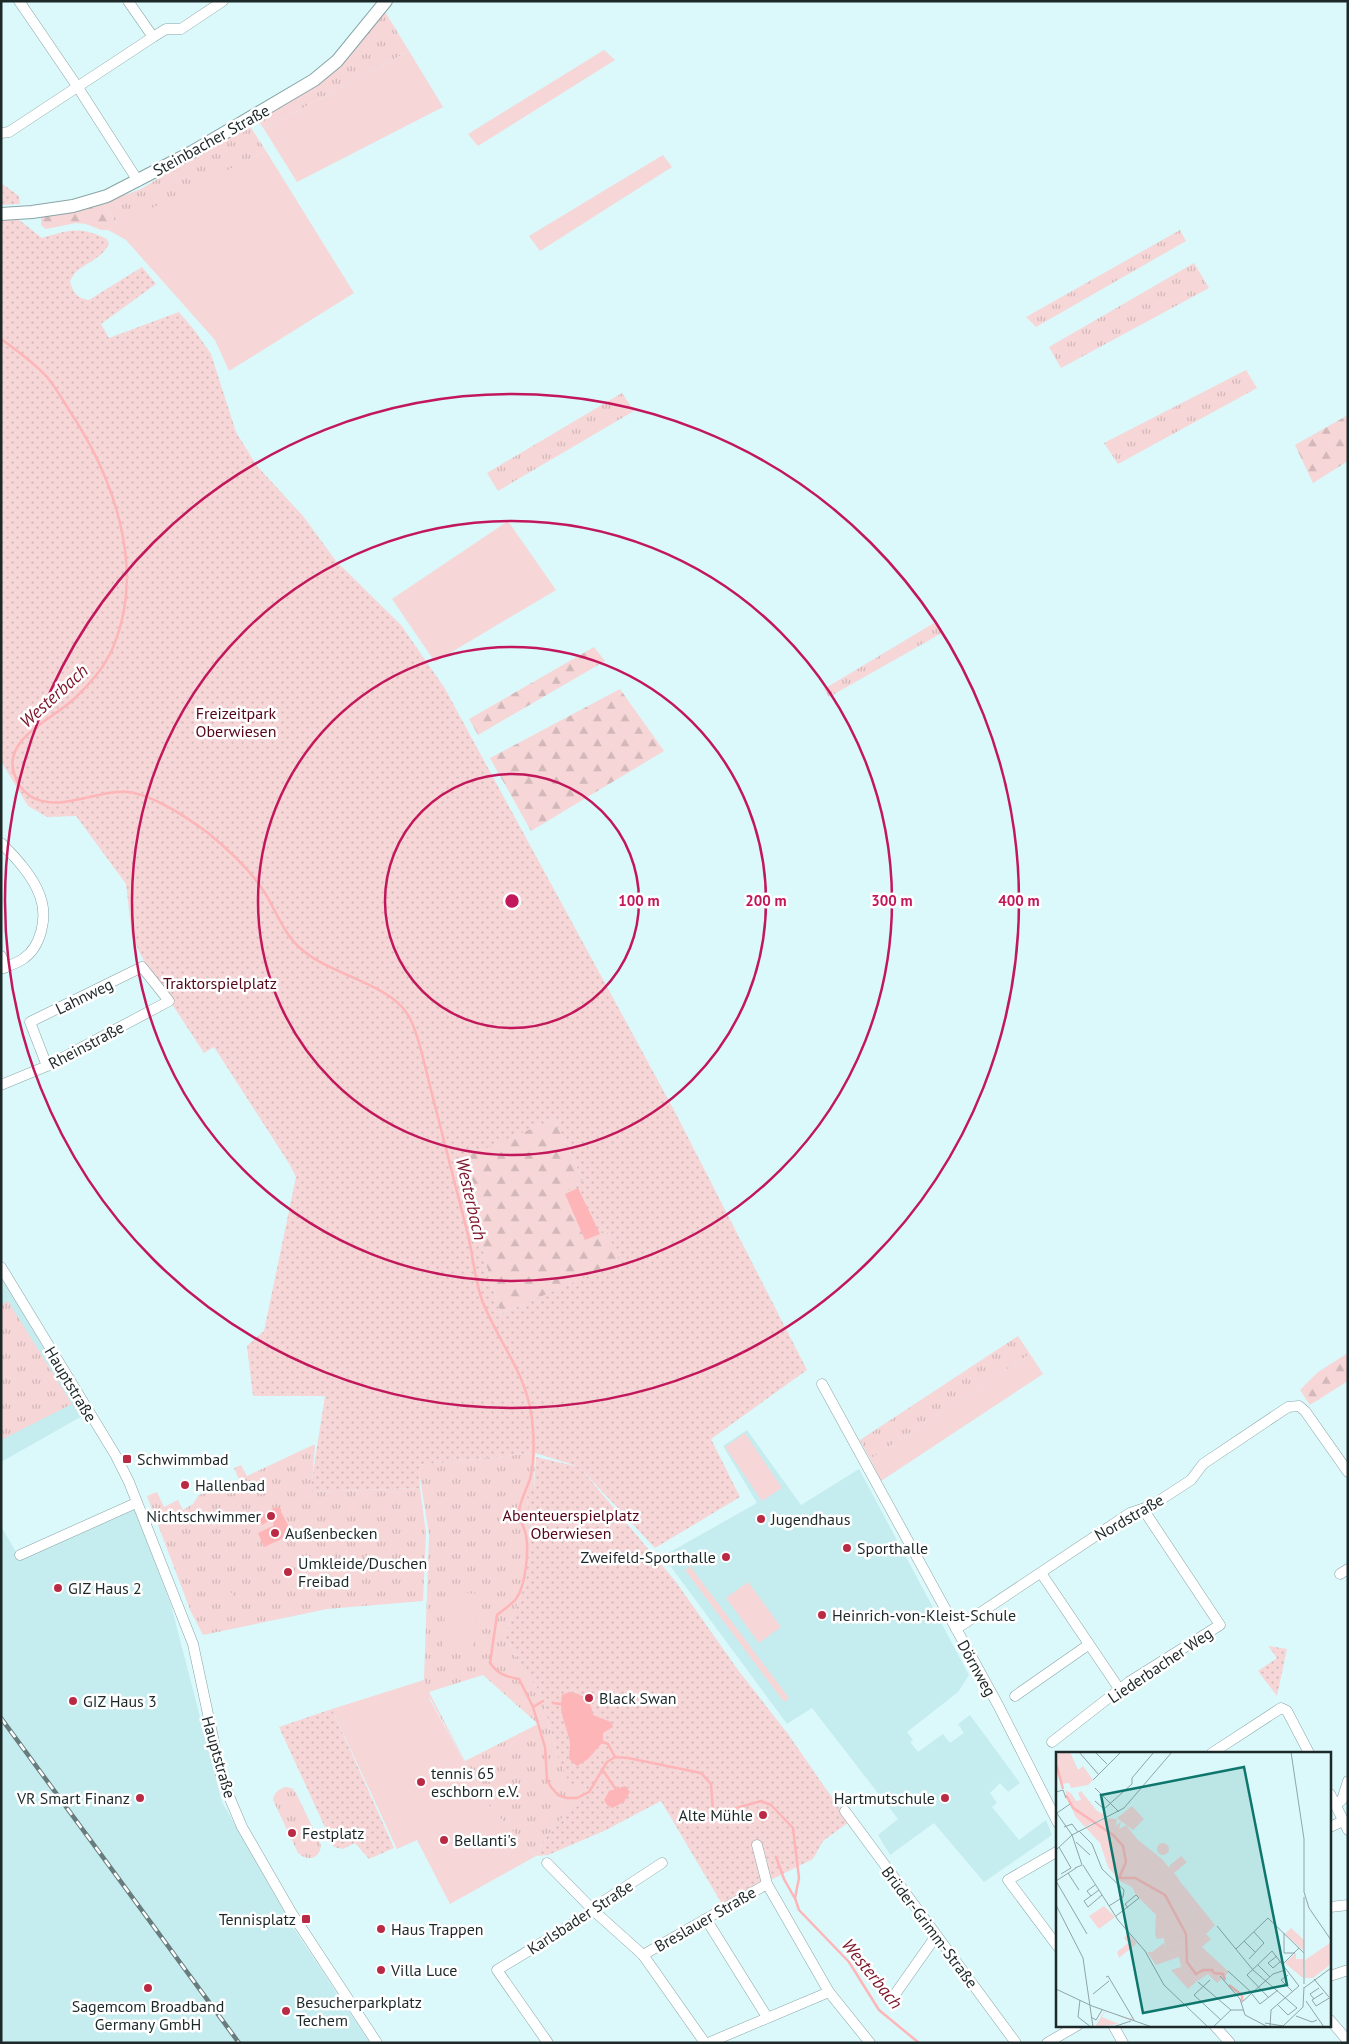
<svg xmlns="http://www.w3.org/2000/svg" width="1349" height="2044" font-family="'PT Sans',sans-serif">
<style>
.built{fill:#c5ecef}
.grass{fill:url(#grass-tufts);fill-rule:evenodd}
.forest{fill:url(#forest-firs)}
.park{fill:url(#park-dots);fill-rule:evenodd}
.garden{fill:#f6d6d7}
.water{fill:#feb5b8}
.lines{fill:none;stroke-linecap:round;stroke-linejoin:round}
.stream{stroke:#feb5b8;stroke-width:2.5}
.minor-casing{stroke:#88a4a6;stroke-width:11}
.major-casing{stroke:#88a4a6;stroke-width:14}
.minor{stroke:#fff;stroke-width:10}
.major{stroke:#fff;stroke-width:12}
.rail-casing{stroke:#697c7d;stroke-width:4.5}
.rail{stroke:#fff;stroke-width:2.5;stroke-dasharray:8;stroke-linecap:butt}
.ring{fill:none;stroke:#c2185b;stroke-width:2.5}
.poi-dot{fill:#bb2a44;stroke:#fff;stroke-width:2}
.labels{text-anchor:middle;stroke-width:5;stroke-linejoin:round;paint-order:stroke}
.street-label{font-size:16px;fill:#1d2829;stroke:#fff}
.park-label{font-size:16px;fill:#540517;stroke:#fff}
.poi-label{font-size:16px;fill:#1d2829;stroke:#fff;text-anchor:start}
.water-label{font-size:18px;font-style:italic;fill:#7c1529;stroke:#fff}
.inset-river{fill:none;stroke:#feb5b8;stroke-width:2.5}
.inset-road{fill:none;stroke:#8fa5a7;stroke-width:1}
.view{fill:#0f766e;fill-opacity:0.15;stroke:#0f766e;stroke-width:2.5}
.inset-edge{fill:none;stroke:#1d2829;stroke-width:2.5}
.centre{fill:#c2185b;stroke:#fff;stroke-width:2.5}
.ring-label{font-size:15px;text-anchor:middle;font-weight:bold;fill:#c2185b;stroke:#fff;stroke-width:5;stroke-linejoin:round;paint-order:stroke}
</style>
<defs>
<pattern id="grass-tufts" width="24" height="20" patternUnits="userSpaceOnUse" patternTransform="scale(1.25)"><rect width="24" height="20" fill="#f6d6d7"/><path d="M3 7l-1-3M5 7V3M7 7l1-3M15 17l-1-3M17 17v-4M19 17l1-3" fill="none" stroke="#d2b8b9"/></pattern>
<pattern id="forest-firs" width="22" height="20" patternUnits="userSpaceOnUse" patternTransform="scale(1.25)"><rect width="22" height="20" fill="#f6d6d7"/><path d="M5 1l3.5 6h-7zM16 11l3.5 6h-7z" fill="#d2b8b9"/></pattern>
<pattern id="park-dots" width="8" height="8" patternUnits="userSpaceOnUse" patternTransform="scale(1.25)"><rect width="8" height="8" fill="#f6d6d7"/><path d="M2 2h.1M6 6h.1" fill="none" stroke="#d2b8b9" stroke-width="1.8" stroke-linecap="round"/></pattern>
</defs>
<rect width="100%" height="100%" fill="#dbf9fb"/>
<g class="built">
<polygon points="1,1277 84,1415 1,1462"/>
<polygon points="747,1430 801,1505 859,1469 969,1675 958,1692 907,1732 913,1740 910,1742 918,1752 943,1734 950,1743 964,1733 958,1724 970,1715 1020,1783 1008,1792 1000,1783 990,1793 997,1803 992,1807 1019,1840 1046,1820 1052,1835 984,1882 934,1823 890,1855 878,1835 898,1819 812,1708 787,1724 663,1556 757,1503 723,1446"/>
<polygon points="132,1500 171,1605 222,1802 293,1927 370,2043 1,2043 1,1526 16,1552"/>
</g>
<g class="grass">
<polygon points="384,10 409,51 264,129 258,121 336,69"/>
<polygon points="248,123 266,151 118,226 103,203 141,189"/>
<polygon points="1180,230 1186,241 1036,327 1026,317"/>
<polygon points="1194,263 1209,288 1061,368 1049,347"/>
<polygon points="1246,370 1257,388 1118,464 1104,443"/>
<polygon points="622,393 634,411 498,491 487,473"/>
<polygon points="934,623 942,633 829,697 824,689"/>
<polygon points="8,1301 72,1404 1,1440 1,1305"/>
<polygon points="1018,1336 1030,1354 870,1459 860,1440"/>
<path d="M 313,1445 L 315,1445 L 311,1492 L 420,1488 L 426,1534 L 423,1601 L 327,1609 L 203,1635 L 191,1612 L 147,1496 L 157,1492 L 164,1507 L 178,1500 L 183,1510 L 193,1504 L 199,1495 L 217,1488 L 219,1492 C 225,1489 232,1492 239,1490 L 236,1484 L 240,1482 L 234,1468 L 241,1465 L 247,1476 Z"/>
<path d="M 535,1453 L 534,1491 L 527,1491 L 529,1539 L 526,1581 L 505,1636 L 522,1668 L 541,1693 L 558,1758 L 584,1784 L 586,1789 L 547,1836 L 536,1856 L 489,1806 L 426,1691 L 424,1680 L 429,1534 L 418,1465 ZM 483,1675 L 538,1724 L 465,1761 L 429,1692 Z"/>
<path d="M 285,1787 L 292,1788 L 296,1793 L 321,1845 C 320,1859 308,1862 298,1853 L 273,1800 C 274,1793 278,1790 285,1787 Z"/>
</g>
<g class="forest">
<polygon points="103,203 118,226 108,230 101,230 86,224 76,223 46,229 41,225 41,216"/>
<polygon points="1348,415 1348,461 1313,483 1295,445"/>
<polygon points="594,647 605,661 478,735 469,719"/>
<polygon points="620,689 664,751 531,831 490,758"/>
<polygon points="554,1119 583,1180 565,1194 585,1239 607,1231 621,1262 501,1314 490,1279 461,1158"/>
<polygon points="1348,1353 1348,1381 1310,1405 1300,1390 1318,1372"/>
</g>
<g class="park">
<polygon points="1,183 19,196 20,204 1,205"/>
<path d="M 18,219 L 42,238 C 70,230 79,226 107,239 L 109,244 C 102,258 88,262 77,271 C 74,273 72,278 70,281 C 72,292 78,299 89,300 L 142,267 L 156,284 L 101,324 L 109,338 L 179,312 L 195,331 L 211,354 L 236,432 L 257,466 L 303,516 L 336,561 L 401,625 L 444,687 L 674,1110 L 807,1370 L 711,1439 L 740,1497 L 655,1548 L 582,1470 L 676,1582 L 738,1670 L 788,1734 L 849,1822 L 823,1841 L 813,1859 L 722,1904 L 661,1801 L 606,1830 L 548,1855 L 536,1856 L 547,1836 L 586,1789 L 584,1784 L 575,1787 L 568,1780 L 558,1758 L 541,1693 L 522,1668 L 505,1636 L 526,1581 L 529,1539 L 527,1491 L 534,1491 L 536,1457 L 580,1467 L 535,1453 L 419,1465 L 420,1488 L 310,1492 L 325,1396 L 253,1396 L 247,1346 L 264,1331 L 296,1177 L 290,1165 L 214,1047 L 204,1053 L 145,963 L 132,937 L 126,884 L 76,816 L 47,817 L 28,806 L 1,761 L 1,221 ZM 554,1119 L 583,1180 L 565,1194 L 585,1240 L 607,1231 L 620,1262 L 501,1314 L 490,1279 L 461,1159 Z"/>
<polygon points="1268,1646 1287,1649 1277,1696 1258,1671 1277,1658"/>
<polygon points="332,1709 394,1848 369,1859 355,1843 343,1849 334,1847 279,1727"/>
</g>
<g class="garden">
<polygon points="604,50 615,60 478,146 468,134"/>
<polygon points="409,51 443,107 297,182 264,129"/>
<polygon points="266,151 354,293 229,371 215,340 126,240 108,230"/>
<polygon points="663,155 672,167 540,251 529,236"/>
<polygon points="508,521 556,590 435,662 392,599"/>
<polygon points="1030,1354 1043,1374 881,1481 870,1459"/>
<polygon points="745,1433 782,1488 762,1501 725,1447"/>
<polygon points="690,1566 789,1698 784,1702 685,1570"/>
<polygon points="748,1582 781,1627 759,1643 726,1598"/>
<path d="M 217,1584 C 226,1585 234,1595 239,1603 L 232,1610 L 213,1601 C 211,1594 209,1589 217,1584 Z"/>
<polygon points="446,1591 477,1594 473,1650 443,1648"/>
<polygon points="424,1680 430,1700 489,1806 536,1856 450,1904 417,1840 397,1849 332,1709"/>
</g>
<g class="water">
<polygon points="578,1188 600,1234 585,1240 565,1194"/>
<polygon points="277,1506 281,1509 281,1512 293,1534 264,1547 258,1533 273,1526 274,1521 272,1519 262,1525 258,1518"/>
<path d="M 569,1692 C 584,1694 591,1700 593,1715 L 611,1722 L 613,1727 L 603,1733 L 603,1742 L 588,1759 L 577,1766 L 569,1759 C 569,1754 570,1748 570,1743 C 567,1726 558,1713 562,1695 Z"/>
<polygon points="625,1786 630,1792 624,1802 612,1808 607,1805 604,1800 609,1791"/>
</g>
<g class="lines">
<g class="stream">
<path d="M 1,339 C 16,350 33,362 46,376 C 55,386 62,399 69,410 C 113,476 146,567 114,645 C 106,666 92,682 75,698 C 54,719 0,739 15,776 C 17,783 23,791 30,796 C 59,814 97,789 127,792 C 152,794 188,818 208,833 C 229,850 250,869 265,893 C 276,911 284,934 300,948 C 328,974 386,983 406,1012 C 417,1027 424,1063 429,1082 C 442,1133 455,1184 468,1235 C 473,1256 475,1281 482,1300 C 500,1347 530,1375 533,1430 C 534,1445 534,1464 530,1479 C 527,1488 520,1501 519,1511 C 519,1518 524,1527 526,1535 C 529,1551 526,1585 516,1599 C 511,1605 503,1610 497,1615 L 490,1663 C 498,1674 506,1677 519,1679 L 533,1707 L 545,1747 L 547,1779 L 551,1787 L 558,1795 L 567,1798 L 577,1798 L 589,1792 L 607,1762 L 615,1757 L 628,1758 L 701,1773 L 711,1784 L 713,1811 L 719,1813 L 761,1801 L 771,1805 L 793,1828 L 799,1878 L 795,1898 L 799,1910 L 849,1962 L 879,2010 L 919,2043"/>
<polyline points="553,1703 560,1704"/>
<polyline points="533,1707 543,1701"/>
<polyline points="603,1742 608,1744 615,1757"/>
<polyline points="602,1769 615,1788"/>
<polyline points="776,1857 784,1879 794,1897"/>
</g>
<defs>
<g id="minor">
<polyline points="19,1 77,86 138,181"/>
<polyline points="128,1 153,37"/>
<polyline points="1,133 9,132 153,37 166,29 181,29 223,1"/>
<path d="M 1,843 C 16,858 33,876 40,896 C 48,917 41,947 23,959 C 17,963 8,966 1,969"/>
<polyline points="1,956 6,967"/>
<polyline points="1,1085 47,1066 169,1001 142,967 30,1022 47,1066"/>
<polyline points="1,1267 116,1456 129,1482 193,1644 221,1775 231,1801 242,1827 291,1912 377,2043"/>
<polyline points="822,1384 998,1705 1058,1823"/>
<polyline points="20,1555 136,1503"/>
<polyline points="1041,1573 1120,1690"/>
<polyline points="1340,1574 1348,1569"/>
<polyline points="956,1629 1130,1513 1151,1506 1191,1480 1203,1464 1288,1407 1299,1406 1305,1411 1348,1472"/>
<polyline points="1015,1696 1088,1645"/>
<polyline points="1052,1742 1129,1682 1220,1625 1143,1509"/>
<polyline points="1212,1753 1281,1708 1287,1711 1309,1753"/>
<polyline points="1330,1794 1348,1830"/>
<polyline points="1336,1804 1342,1800 1348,1781"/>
<polyline points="845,1811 1016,2043"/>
<polyline points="1330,1827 1343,1821"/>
<polyline points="757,1845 767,1884 829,1992 870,2043"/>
<polyline points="1058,1851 1008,1880 1058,1947"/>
<polyline points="547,1863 594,1911 643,1955 705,2043"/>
<polyline points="1330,1907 1348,1905"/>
<polyline points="706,1919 767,2017"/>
<polyline points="643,1955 767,1884"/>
<polyline points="1330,1976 1348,1970"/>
<polyline points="891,2000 936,1936"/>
<polyline points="1330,2020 1348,2041"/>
<polyline points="1113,2025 1123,2043"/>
<polyline points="1214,2025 1230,2043"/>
<polyline points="548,2043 497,1970 594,1911 604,1901 662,1863"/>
<polyline points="708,2043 829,1992"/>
<polyline points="1047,2043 1078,2025"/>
</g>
<polyline id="major" points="1,214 32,212 73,206 107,196 192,152 314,80 337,61 386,1"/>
</defs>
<use href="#minor" class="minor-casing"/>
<use href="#major" class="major-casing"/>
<use href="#minor" class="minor"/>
<use href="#major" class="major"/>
<defs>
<polyline id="rail" points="1,1718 239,2043"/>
</defs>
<use href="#rail" class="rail-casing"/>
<use href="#rail" class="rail"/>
</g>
<g class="ring">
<circle cx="512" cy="901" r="127"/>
<circle cx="512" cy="901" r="254"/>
<circle cx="512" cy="901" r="380"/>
<circle cx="512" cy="901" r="507"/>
</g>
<g class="poi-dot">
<rect x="122" y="1454" width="10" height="10" rx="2.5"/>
<circle cx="185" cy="1485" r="5"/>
<circle cx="271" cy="1516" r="5"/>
<circle cx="761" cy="1519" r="5"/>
<circle cx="275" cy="1533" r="5"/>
<circle cx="847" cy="1548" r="5"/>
<circle cx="726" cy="1557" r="5"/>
<circle cx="288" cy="1572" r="5"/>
<circle cx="58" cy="1588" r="5"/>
<circle cx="822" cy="1615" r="5"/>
<circle cx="589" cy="1698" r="5"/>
<circle cx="73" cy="1701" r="5"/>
<circle cx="421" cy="1782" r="5"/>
<circle cx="140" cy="1798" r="5"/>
<circle cx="945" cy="1798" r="5"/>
<circle cx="763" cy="1815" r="5"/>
<circle cx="292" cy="1833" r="5"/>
<circle cx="444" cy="1840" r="5"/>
<rect x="301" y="1914" width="10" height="10" rx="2.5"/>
<circle cx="381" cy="1929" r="5"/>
<circle cx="381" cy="1970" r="5"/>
<circle cx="148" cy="1988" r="5"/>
<circle cx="286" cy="2011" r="5"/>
</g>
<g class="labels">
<g class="street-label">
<text transform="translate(211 140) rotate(-29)" y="6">Steinbacher Straße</text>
<text transform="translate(84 996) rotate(-26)" y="6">Lahnweg</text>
<text transform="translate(86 1045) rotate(-28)" y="6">Rheinstraße</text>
<text transform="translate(71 1384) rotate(59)" y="6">Hauptstraße</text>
<text transform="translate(1129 1517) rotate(-30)" y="6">Nordstraße</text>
<text transform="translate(1160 1665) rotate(-34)" y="6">Liederbacher Weg</text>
<text transform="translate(977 1668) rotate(61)" y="6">Dörnweg</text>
<text transform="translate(219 1757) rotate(74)" y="6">Hauptstraße</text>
<text transform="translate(580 1917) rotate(-33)" y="6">Karlsbader Straße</text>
<text transform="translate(705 1919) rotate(-30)" y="6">Breslauer Straße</text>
<text transform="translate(930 1927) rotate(53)" y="6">Brüder-Grimm-Straße</text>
</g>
<g class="park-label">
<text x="236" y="719">Freizeitpark<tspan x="236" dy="18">Oberwiesen</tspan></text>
<text x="220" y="989">Traktorspielplatz</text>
<text x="571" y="1521">Abenteuerspielplatz<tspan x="571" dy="18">Oberwiesen</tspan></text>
</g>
<g class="poi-label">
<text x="137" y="1465">Schwimmbad</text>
<text x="195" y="1491">Hallenbad</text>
<text x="261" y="1522" text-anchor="end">Nichtschwimmer</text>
<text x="771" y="1525">Jugendhaus</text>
<text x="285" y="1539">Außenbecken</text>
<text x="857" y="1554">Sporthalle</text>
<text x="716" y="1563" text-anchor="end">Zweifeld-Sporthalle</text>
<text x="298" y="1569">Umkleide/Duschen<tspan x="298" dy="18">Freibad</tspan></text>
<text x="68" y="1594">GIZ Haus 2</text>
<text x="832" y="1621">Heinrich-von-Kleist-Schule</text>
<text x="599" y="1704">Black Swan</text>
<text x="83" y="1707">GIZ Haus 3</text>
<text x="431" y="1779">tennis 65<tspan x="431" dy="18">eschborn e.V.</tspan></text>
<text x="130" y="1804" text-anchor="end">VR Smart Finanz</text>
<text x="935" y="1804" text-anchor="end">Hartmutschule</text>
<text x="753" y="1821" text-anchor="end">Alte Mühle</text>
<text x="302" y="1839">Festplatz</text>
<text x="454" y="1846">Bellanti's</text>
<text x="296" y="1925" text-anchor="end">Tennisplatz</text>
<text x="391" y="1935">Haus Trappen</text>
<text x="391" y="1976">Villa Luce</text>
<text x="296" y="2008">Besucherparkplatz<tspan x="296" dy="18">Techem</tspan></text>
<text x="148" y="2012" text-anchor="middle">Sagemcom Broadband<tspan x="148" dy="18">Germany GmbH</tspan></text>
</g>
<g class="water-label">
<text transform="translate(54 696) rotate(-42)" y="6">Westerbach</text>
<text transform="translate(471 1199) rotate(77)" y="6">Westerbach</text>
<text transform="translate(872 1974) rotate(51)" y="6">Westerbach</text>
</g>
</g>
<g transform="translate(1056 1752)">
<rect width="275" height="275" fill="#dbf9fb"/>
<path d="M 6,0 L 14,0 L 22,18 L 27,14 L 37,28 L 32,33 L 15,36 L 13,31 L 5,32 L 0,3 ZM 72,182 L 81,191 L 63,206 L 61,200 L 72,191 L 68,186 ZM 132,187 L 132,207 L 144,222 L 140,230 L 125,215 L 123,205 L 100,213 L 91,200 L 96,200 L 108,191 L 109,196 ZM 48,260 L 73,267 L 76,265 L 77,269 L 49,260 L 46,265 L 63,272 L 39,275 Z" fill="#f6d6d7"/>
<path d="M 125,104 L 131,110 L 118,121 L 123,127 L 115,133 L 113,114 ZM 127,151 L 137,165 L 125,173 L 118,157 Z" fill="#f6d6d7"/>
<path d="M 48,154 L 59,165 L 43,177 L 33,164 ZM 274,191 L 275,212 L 257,226 L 249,226 L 249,208 Z" fill="#f6d6d7"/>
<path d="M 9,38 L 15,41 L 20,49 L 25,48 L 22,41 L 25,39 L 41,59 L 51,64 L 29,75 L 19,64 ZM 51,66 L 61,67 L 60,74 L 65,69 L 63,77 L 70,73 L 82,88 L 106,107 L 159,173 L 150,182 L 155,187 L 146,195 L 173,220 L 161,231 L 152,222 L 140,230 L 144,222 L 132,207 L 132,187 L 109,196 L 108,186 L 101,187 L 99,182 L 100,163 L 80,143 L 76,135 L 64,129 L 52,115 L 44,91 L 30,76 ZM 127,151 L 137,165 L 125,173 L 118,157 Z" fill="#f6d6d7" fill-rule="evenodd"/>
<path d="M 76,54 L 88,67 L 77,78 L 61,66 ZM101 97a6 6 0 1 1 12 0a6 6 0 1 1-12 0ZM 235,176 L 248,188 L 248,199 L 229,182 ZM 240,201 L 240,207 L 248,207 L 247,226 L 229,211 ZM 125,215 L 140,230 L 132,237 L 115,218 Z" fill="#f6d6d7"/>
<path class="inset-river" d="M 0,11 L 7,37M 10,43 L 17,56 L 57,83 L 67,94 L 70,110 L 63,126 L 79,126 L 109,143 L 130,182 L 131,210 L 140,222 L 147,218 L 156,218 L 158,221 L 167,222 L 169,228M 173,233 L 186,243 L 186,249"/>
<path class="inset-road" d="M 23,0 L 43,23M 39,0 L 51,12M 235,0 L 248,87 L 248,140 L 253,156 L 275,188M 37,28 L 65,0M 39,36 L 63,60M 0,40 L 7,38 L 10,46M 39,49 L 48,57 L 76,32 L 76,26 L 98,0M 0,60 L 16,83 L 0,98M 1,61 L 14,52M 8,75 L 16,72 L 22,80M 23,79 L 36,92 L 46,117 L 68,138 L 67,145 L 53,154M 20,90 L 34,103M 3,95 L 15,116 L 5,122M 27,113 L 62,168 L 89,199 L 108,233 L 152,275M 19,116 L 26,113 L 16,83 L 68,56 L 116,0M 12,121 L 23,138M 0,129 L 31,182M 0,129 L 20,116M 35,144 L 31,139 L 39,133M 248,145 L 248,232M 28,149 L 32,155 L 46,143M 28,149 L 43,138M 0,153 L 27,206 L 37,275M 72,156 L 69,152 L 80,143 L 83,146M 60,164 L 83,146M 161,174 L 197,218 L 241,256 L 232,263 L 222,253M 228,181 L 228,201 L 239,201M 188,189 L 199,200M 180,197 L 212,166 L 248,201M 221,204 L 212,211 L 217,216 L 225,209M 193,207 L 208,191 L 198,180M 227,212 L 243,196M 202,213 L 214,225M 172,219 L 196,241M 232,223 L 225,228 L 237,240M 164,224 L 184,247 L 189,263 L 212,275M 50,225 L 52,224 L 78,268M 258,227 L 273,245M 154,228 L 138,243 L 165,268M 142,230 L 175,258M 248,236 L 275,216M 0,237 L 36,254 L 96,275M 267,241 L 256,248 L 260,254 L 275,245M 37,242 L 53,229M 196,242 L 204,252 L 222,238M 213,246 L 191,223 L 216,199 L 243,234M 258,247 L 254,242 L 263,236M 24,248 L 22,265 L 35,275M 250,249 L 268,275M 185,251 L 217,222 L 229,218M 240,264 L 256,270 L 261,268M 35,265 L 40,268 L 46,258M 209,271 L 227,274M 57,275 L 75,269M 157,275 L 175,258 L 187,258M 214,275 L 215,258 L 243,234M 226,275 L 247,255 L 248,235"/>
<path class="view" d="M 188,15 L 231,233 L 87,261 L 45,43 Z"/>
<rect width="275" height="275" class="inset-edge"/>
</g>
<circle cx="512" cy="901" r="8" class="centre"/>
<g class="ring-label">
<text x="639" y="906">100 m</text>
<text x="766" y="906">200 m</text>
<text x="892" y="906">300 m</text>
<text x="1019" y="906">400 m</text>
</g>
<rect width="1349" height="2044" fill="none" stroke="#1d2829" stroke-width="5"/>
</svg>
